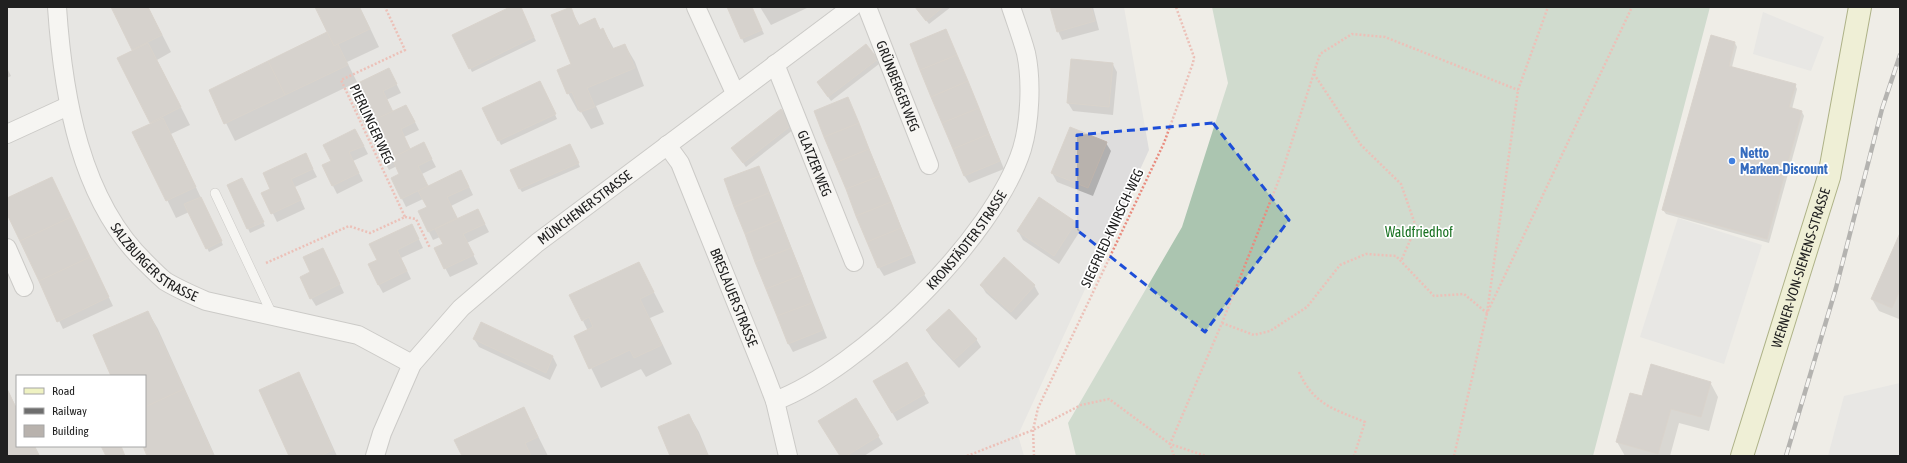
<svg xmlns="http://www.w3.org/2000/svg" width="1907" height="463" font-family="'Asap Condensed',sans-serif">
<style>
.residential{fill:#dedddd;fill-rule:evenodd}
.cemetery{fill:#abc5b0}
.parking{fill:#e0e0e0}
.shadow{fill:#0003}
.building{fill:#b8b2ad;stroke:#bfb4ac}
.lines{fill:none;stroke-linecap:round;stroke-linejoin:round}
.lane-casing{stroke:#a1a1a1;stroke-width:10}
.street-casing{stroke:#a1a1a1;stroke-width:20}
.secondary-casing{stroke:#606b13;stroke-width:24}
.path{stroke:#e98b7e;stroke-width:2.5;stroke-dasharray:2 2;stroke-linecap:butt}
.lane{stroke:#fff;stroke-width:9}
.street{stroke:#fff;stroke-width:18}
.secondary{stroke:#eff2c2;stroke-width:22}
.rail-casing{stroke:#6e6e6e;stroke-width:4.5}
.rail{stroke:#fff;stroke-width:3;stroke-dasharray:9;stroke-linecap:butt}
.marked{fill:none;stroke:#1d4ed8;stroke-width:3;stroke-dasharray:8 5;stroke-linejoin:round}
.shop-dot{fill:#3f7fe0;stroke:#fff;stroke-width:1.5}
.labels{text-anchor:middle;stroke-width:3.5;stroke-linejoin:round;paint-order:stroke}
.street-label{font-size:14px;fill:#202020;stroke:#fff}
.shop-label{font-size:14px;font-weight:bold;fill:#366cbe;stroke:#fff;text-anchor:start}
.park-label{font-size:14px;fill:#197222;stroke:#fff}
</style>
<rect width="100%" height="100%" fill="#efede7"/>
<path class="residential" d="M 7,7 L 1124,7 L 1149,150 L 1018,435 L 1024,456 L 7,456 ZM 17,376 L 145,376 L 145,446 L 17,446 Z"/>
<polygon class="cemetery" points="1212,7 1710,7 1593,456 1076,456 1068,423 1182,227 1228,83"/>
<g class="parking">
<polygon points="1763,12 1824,37 1811,71 1753,54"/>
<polygon points="1678,218 1762,245 1724,364 1640,337"/>
<polygon points="1900,383 1900,456 1828,456 1844,396"/>
</g>
<g class="shadow">
<polygon points="112,7 148,7 171,52 157,60 190,125 171,134 223,245 209,252 189,212 176,218 134,132 152,124 119,58 134,51"/>
<polygon points="316,7 360,7 379,47 347,62 358,84 393,77 401,93 386,100 393,113 411,114 419,130 404,137 411,150 424,144 436,167 422,174 428,187 466,180 473,195 451,206 458,219 478,210 489,232 467,243 478,264 450,277 435,249 444,245 440,237 433,240 419,212 428,208 423,199 406,207 402,199 401,174 397,166 389,170 374,142 383,137 379,128 371,133 356,104 365,100 357,82 235,141 210,91 328,32"/>
<polygon points="513,7 520,7 536,41 472,72 470,68"/>
<polygon points="728,7 751,7 764,34 744,43"/>
<polygon points="760,7 809,7 771,25"/>
<polygon points="916,7 951,7 929,24"/>
<polygon points="1051,7 1093,7 1099,30 1062,40 1058,31"/>
<polygon points="570,8 580,26 595,20 601,30 603,29 614,49 625,45 635,62 644,86 596,106 604,124 591,129 580,110 578,111 568,93 573,64"/>
<polygon points="946,30 1004,169 969,183 964,175"/>
<polygon points="1711,36 1735,43 1737,47 1732,67 1795,85 1797,89 1792,109 1802,112 1804,116 1769,243 1666,214 1663,210"/>
<polygon points="877,60 879,64 831,101 821,87"/>
<polygon points="1112,63 1117,72 1113,115 1073,111 1068,103"/>
<polygon points="7,68 11,76 7,78"/>
<polygon points="542,86 557,119 501,145 483,108"/>
<polygon points="852,107 916,263 884,276 879,268"/>
<polygon points="792,125 794,129 746,167 735,152"/>
<polygon points="360,138 368,154 353,161 363,181 337,194 333,186 332,161"/>
<polygon points="1106,143 1111,151 1093,196 1057,182 1052,173"/>
<polygon points="572,149 580,167 522,192 520,189"/>
<polygon points="310,163 317,177 295,187 305,209 277,222 263,193 271,189"/>
<polygon points="758,167 763,175 827,338 793,352 788,343"/>
<polygon points="52,178 113,306 63,329 7,212 7,199"/>
<polygon points="244,183 265,226 250,233 228,186"/>
<polygon points="1040,199 1076,223 1080,231 1059,264 1023,240 1018,231"/>
<polygon points="416,233 423,248 401,258 411,279 383,293 378,284 378,260"/>
<polygon points="1900,236 1900,316 1899,319 1879,311 1872,299"/>
<polygon points="323,249 344,293 316,306 311,298 311,273"/>
<polygon points="639,263 664,312 650,318 672,364 646,377 641,369 601,388 576,337 588,331 583,321"/>
<polygon points="981,285 1034,285 1039,294 1016,320 986,293"/>
<polygon points="148,312 158,329 215,456 148,456 144,446 145,376 112,376"/>
<polygon points="481,324 553,357 557,365 550,380 479,347 474,339"/>
<polygon points="927,331 976,339 981,347 959,368 932,339"/>
<polygon points="906,363 929,403 897,421 874,381"/>
<polygon points="298,373 308,391 337,456 290,456"/>
<polygon points="1710,382 1718,397 1709,431 1679,423 1670,456 1625,456 1617,442 1643,398"/>
<polygon points="7,388 17,409 17,446 35,446 40,456 7,456"/>
<polygon points="855,399 883,444 864,456 841,456"/>
<polygon points="524,408 548,456 463,456"/>
<polygon points="689,415 699,432 709,456 671,456"/>
</g>
<g class="building">
<polygon points="111,7 148,7 162,35 132,50"/>
<polygon points="315,7 359,7 370,29 334,46"/>
<polygon points="510,7 521,7 534,37 469,69 452,35"/>
<polygon points="571,7 578,26 595,18 600,30 603,28 612,49 625,44 635,68 587,88 595,107 580,112 572,92 567,94 557,70 571,64 551,15"/>
<polygon points="727,7 752,7 762,30 741,39"/>
<polygon points="915,7 943,7 926,21"/>
<polygon points="1050,7 1091,7 1095,21 1057,32"/>
<polygon points="946,29 957,55 920,70 910,44"/>
<polygon points="327,32 334,46 338,44 348,65 285,95 268,61"/>
<polygon points="1711,35 1735,42 1729,66 1796,84 1789,107 1802,111 1767,239 1662,210"/>
<polygon points="148,43 181,107 150,123 117,58"/>
<polygon points="866,44 878,59 828,97 817,82"/>
<polygon points="957,55 968,81 931,97 920,70"/>
<polygon points="1071,59 1113,63 1109,107 1067,103"/>
<polygon points="268,61 285,95 224,124 209,90"/>
<polygon points="389,68 397,84 383,91 393,112 365,125 355,104 364,100 356,84"/>
<polygon points="540,81 556,114 498,141 482,108"/>
<polygon points="968,81 979,108 942,123 931,97"/>
<polygon points="848,97 859,123 824,137 814,111"/>
<polygon points="406,105 415,122 401,129 410,149 383,162 373,141 382,137 374,120"/>
<polygon points="979,108 989,134 953,149 942,123"/>
<polygon points="781,109 793,124 743,163 731,148"/>
<polygon points="163,118 196,187 166,201 132,132"/>
<polygon points="859,123 869,149 835,163 824,137"/>
<polygon points="1070,127 1107,142 1088,188 1051,173"/>
<polygon points="355,129 364,146 349,152 359,173 332,186 322,165 331,161 323,145"/>
<polygon points="989,134 1000,161 964,176 953,149"/>
<polygon points="424,142 432,159 418,166 428,186 401,199 391,178 399,174 392,158"/>
<polygon points="570,144 579,163 519,189 510,170"/>
<polygon points="869,149 880,176 846,189 835,163"/>
<polygon points="306,153 313,169 291,179 301,200 271,214 261,193 270,189 263,173"/>
<polygon points="759,166 769,193 734,207 724,179"/>
<polygon points="461,170 469,187 447,197 457,218 428,232 418,211 427,207 418,191"/>
<polygon points="880,176 891,202 856,216 846,189"/>
<polygon points="52,177 71,217 20,241 7,214 7,198"/>
<polygon points="242,178 264,222 247,229 227,185"/>
<polygon points="769,193 780,220 745,234 734,207"/>
<polygon points="201,197 222,241 206,249 184,204"/>
<polygon points="1039,197 1076,222 1054,256 1017,231"/>
<polygon points="891,202 901,228 867,242 856,216"/>
<polygon points="478,209 485,224 463,234 474,255 444,269 434,248 443,244 435,229"/>
<polygon points="71,217 90,257 39,281 20,241"/>
<polygon points="780,220 791,248 755,262 745,234"/>
<polygon points="412,224 419,239 397,250 407,271 378,285 368,264 377,260 369,244"/>
<polygon points="901,228 912,254 878,268 867,242"/>
<polygon points="1900,233 1900,290 1892,308 1871,299"/>
<polygon points="323,248 340,284 310,299 300,277 310,272 303,257"/>
<polygon points="791,248 802,275 766,289 755,262"/>
<polygon points="90,257 109,297 57,322 39,281"/>
<polygon points="1004,257 1035,285 1011,312 980,285"/>
<polygon points="639,262 654,292 640,299 662,345 634,358 630,350 589,369 574,336 593,327 589,317 582,321 569,295"/>
<polygon points="802,275 812,303 777,316 766,289"/>
<polygon points="812,303 823,330 788,344 777,316"/>
<polygon points="949,309 977,339 954,360 926,330"/>
<polygon points="148,311 184,389 145,407 145,376 111,376 93,335"/>
<polygon points="481,322 553,356 546,373 473,339"/>
<polygon points="907,362 925,394 892,413 873,381"/>
<polygon points="1651,364 1711,382 1701,417 1671,409 1658,454 1616,442 1630,393 1642,396"/>
<polygon points="299,372 333,450 320,456 289,456 259,390"/>
<polygon points="7,389 17,410 17,446 34,446 39,456 7,456"/>
<polygon points="184,389 214,456 147,456 143,446 145,446 145,407"/>
<polygon points="856,398 879,436 846,456 840,456 818,421"/>
<polygon points="524,407 538,437 525,443 531,456 462,456 454,440"/>
<polygon points="689,414 708,456 670,456 658,427"/>
<polygon points="101,446 121,446 125,456 106,456"/>
</g>
<g class="lines">
<defs>
<polyline id="lane" points="215,193 270,310 269,315"/>
<g id="street">
<path id="s1" d="M 57,7 C 63,95 80,201 147,264 C 153,270 159,276 165,281 C 178,289 192,295 206,301 L 358,335 L 412,364"/>
<polyline points="696,7 735,93"/>
<path id="s2" d="M 867,7 L 929,165"/>
<path id="s3" d="M 775,64 L 854,262"/>
<polyline points="7,134 68,106"/>
<path id="s4" d="M 667,145 L 680,163 L 764,372 L 775,401 L 788,456"/>
<polyline points="7,248 24,287"/>
<path id="s5" d="M 775,401 C 860,369 994,238 1022,149 C 1030,122 1032,81 1026,53 C 1022,38 1016,22 1011,7"/>
<path id="s6" d="M 375,456 L 382,433 L 412,364 L 461,308 L 537,243 L 852,7"/>
</g>
<g id="secondary">
<path id="s7" d="M 1742,456 L 1829,177 L 1860,7"/>
</g>
</defs>
<use href="#lane" class="lane-casing"/>
<use href="#street" class="street-casing"/>
<use href="#secondary" class="secondary-casing"/>
<g class="path">
<polyline points="1314,74 1361,145 1401,184 1416,227 1401,261"/>
<polyline points="405,217 416,219 430,248"/>
<polyline points="266,263 349,226 370,233 405,217 341,80 405,50 385,7"/>
<polyline points="1222,323 1254,335 1270,331 1307,307 1340,265 1366,254 1396,256 1434,296 1464,294 1487,313 1632,7"/>
<path d="M 1299,372 C 1314,405 1334,409 1365,422 L 1354,456"/>
<polyline points="967,456 1033,430 1081,405 1109,399 1170,444 1206,456"/>
<polyline points="1034,456 1033,430 1038,408 1164,143 1193,63 1194,57 1176,7"/>
<polyline points="1174,456 1170,444 1222,323 1282,172 1320,54 1352,34 1385,37 1518,90"/>
<polyline points="1454,456 1487,313 1518,90 1548,7"/>
</g>
<use href="#lane" class="lane"/>
<use href="#street" class="street"/>
<use href="#secondary" class="secondary"/>
<defs>
<polyline id="rail" points="1786,456 1836,288 1882,109 1900,55"/>
</defs>
<use href="#rail" class="rail-casing"/>
<use href="#rail" class="rail"/>
</g>
<path d="M0 0H1907V463H0ZM 1213,123 L 1289,220 L 1205,332 L 1077,230 L 1077,135 Z" fill="#efede7" fill-opacity=".55" fill-rule="evenodd"/>
<path class="marked" d="M 1213,123 L 1289,220 L 1205,332 L 1077,230 L 1077,135 Z"/>
<circle class="shop-dot" cx="1732" cy="161" r="4"/>
<g class="labels">
<g class="street-label">
<text dy="5" stroke="none"><textPath href="#s2" startOffset="85">GRÜNBERGER WEG</textPath></text>
<text transform="translate(372 124) rotate(65)" y="5">PIERLINGER WEG</text>
<text dy="5" stroke="none"><textPath href="#s3" startOffset="107">GLATZER WEG</textPath></text>
<text dy="5" stroke="none"><textPath href="#s6" startOffset="333">MÜNCHENER STRASSE</textPath></text>
<text transform="translate(1112 228) rotate(-65)" y="5">SIEGFRIED-KNIRSCH-WEG</text>
<text dy="5" stroke="none"><textPath href="#s5" startOffset="253">KRONSTÄDTER STRASSE</textPath></text>
<text dy="5" stroke="none"><textPath href="#s1" startOffset="283">SALZBURGER STRASSE</textPath></text>
<text dy="5" stroke="none"><textPath href="#s7" startOffset="197">WERNER-VON-SIEMENS-STRASSE</textPath></text>
<text dy="5" stroke="none"><textPath href="#s4" startOffset="167">BRESLAUER STRASSE</textPath></text>
</g>
<g class="shop-label">
<text x="1740" y="158">Netto<tspan x="1740" dy="16">Marken-Discount</tspan></text>
</g>
<g class="park-label">
<text x="1419" y="237">Waldfriedhof</text>
</g>
</g>
<rect width="1907" height="463" fill="none" stroke="#202020" stroke-width="16"/>
<rect x="16" y="375" width="130" height="72" fill="#ffffff" stroke="#a6a6a6"/>
<rect x="24" y="388" width="20" height="6" fill="#eff2c2" stroke="#a6a6a6"/>
<text x="52" y="395" font-size="12" fill="#202020">Road</text>
<rect x="24" y="408" width="20" height="6" fill="#6e6e6e" stroke="#a6a6a6"/>
<text x="52" y="415" font-size="12" fill="#202020">Railway</text>
<rect x="24" y="425" width="20" height="12" fill="#b8b2ad" stroke="#a6a6a6"/>
<text x="52" y="435" font-size="12" fill="#202020">Building</text>
</svg>
